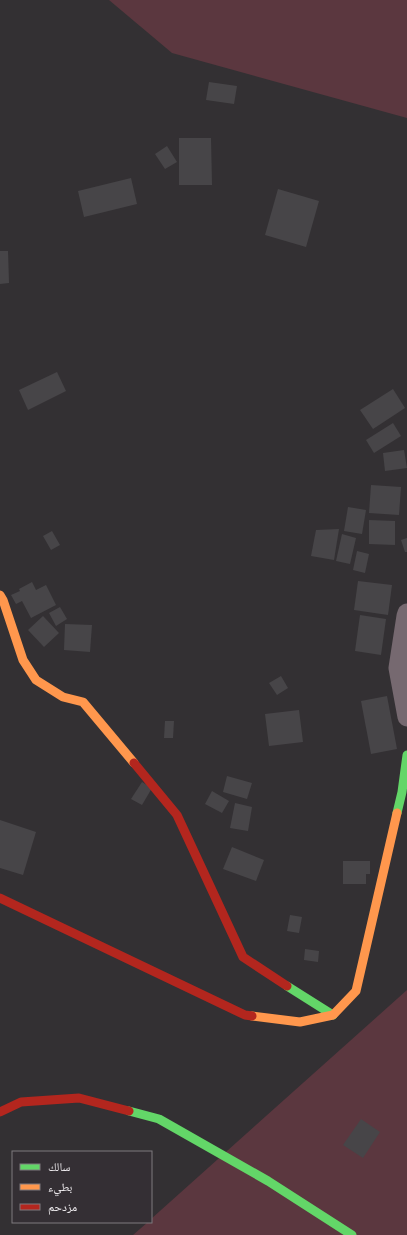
<svg xmlns="http://www.w3.org/2000/svg" width="407" height="1235" font-family="Arial,'Noto Naskh Arabic',sans-serif">
<style>
.green{fill:#5b373f}
.building{fill:#474548}
.lines{fill:none;stroke-linecap:round;stroke-linejoin:round}
.street{stroke:#766970;stroke-width:19}
.fast{stroke:#63d668;stroke-width:9}
.slow{stroke:#ff974d;stroke-width:9}
.jam{stroke:#b3261e;stroke-width:9}
</style>
<rect width="100%" height="100%" fill="#333033"/>
<g class="green">
<polygon points="109,0 407,0 407,118 172,53"/>
<polygon points="407,990 407,1235 133,1235 148,1222 151,1222 151,1219"/>
</g>
<g class="building">
<polygon points="209,82 237,86 234,104 206,100"/>
<polygon points="179,138 211,138 212,185 179,185"/>
<polygon points="167,146 177,162 165,169 155,154"/>
<polygon points="131,178 137,204 84,217 78,191"/>
<polygon points="278,189 319,201 306,247 265,235"/>
<polygon points="0,251 8,251 9,283 0,284"/>
<polygon points="57,372 66,391 28,410 19,390"/>
<polygon points="393,389 405,408 373,429 360,410"/>
<polygon points="393,423 401,436 374,453 366,440"/>
<polygon points="404,450 407,468 385,471 383,453"/>
<polygon points="371,485 401,487 399,515 369,513"/>
<polygon points="348,507 366,510 362,534 344,531"/>
<polygon points="369,520 395,521 395,545 369,544"/>
<polygon points="339,529 334,560 311,556 316,530"/>
<polygon points="52,531 60,545 51,550 43,536"/>
<polygon points="342,534 356,538 350,564 336,561"/>
<polygon points="407,538 407,552 405,552 401,540"/>
<polygon points="357,551 369,554 365,573 353,570"/>
<polygon points="358,581 392,585 388,615 354,610"/>
<polygon points="32,582 36,590 46,585 56,605 31,618 22,601 16,604 11,595 20,591 19,589"/>
<polygon points="60,607 67,619 56,626 49,613"/>
<polygon points="360,615 386,619 381,655 355,651"/>
<polygon points="43,616 59,633 44,647 28,630"/>
<polygon points="65,624 92,625 90,652 64,650"/>
<polygon points="281,676 288,688 277,695 269,683"/>
<polygon points="387,696 397,749 371,754 361,701"/>
<polygon points="299,710 303,742 269,746 265,714"/>
<polygon points="165,721 174,721 173,738 164,738"/>
<polygon points="227,776 252,783 247,799 223,792"/>
<polygon points="142,782 152,788 142,805 131,799"/>
<polygon points="212,791 229,801 222,813 205,804"/>
<polygon points="235,803 252,807 248,831 230,828"/>
<polygon points="0,820 36,832 23,875 0,868"/>
<polygon points="232,847 264,860 256,881 223,869"/>
<polygon points="343,861 370,861 370,874 366,874 366,884 343,884"/>
<polygon points="290,915 302,917 299,933 287,931"/>
<polygon points="305,949 319,951 318,962 304,960"/>
<polygon points="361,1119 380,1132 363,1158 343,1145"/>
</g>
<g class="lines">
<polyline class="street" points="407,613 406,616 398,668 407,717"/>
<g class="fast">
<polyline points="397,813 402,792 407,755"/>
<polyline points="287,986 333,1015"/>
<polyline points="129,1111 159,1119 268,1181 352,1235"/>
</g>
<g class="slow">
<polyline points="0,595 3,600 23,660 36,680 63,697 83,702 134,763"/>
<polyline points="252,1016 300,1022 333,1015 356,991 397,813"/>
</g>
<g class="jam">
<polyline points="134,763 177,815 243,957 287,986"/>
<polyline points="0,898 245,1015 252,1016"/>
<polyline points="0,1112 21,1102 79,1098 129,1111"/>
</g>
</g>
<rect x="12" y="1151" width="140" height="72" fill="#342f34" stroke="#7e7a7e"/>
<rect x="20" y="1164" width="20" height="6" fill="#63d668" stroke="#7e7a7e"/>
<text x="48" y="1171" font-size="12" fill="#edeaed">سالك</text>
<rect x="20" y="1184" width="20" height="6" fill="#ff974d" stroke="#7e7a7e"/>
<text x="48" y="1191" font-size="12" fill="#edeaed">بطيء</text>
<rect x="20" y="1204" width="20" height="6" fill="#b3261e" stroke="#7e7a7e"/>
<text x="48" y="1211" font-size="12" fill="#edeaed">مزدحم</text>
</svg>
